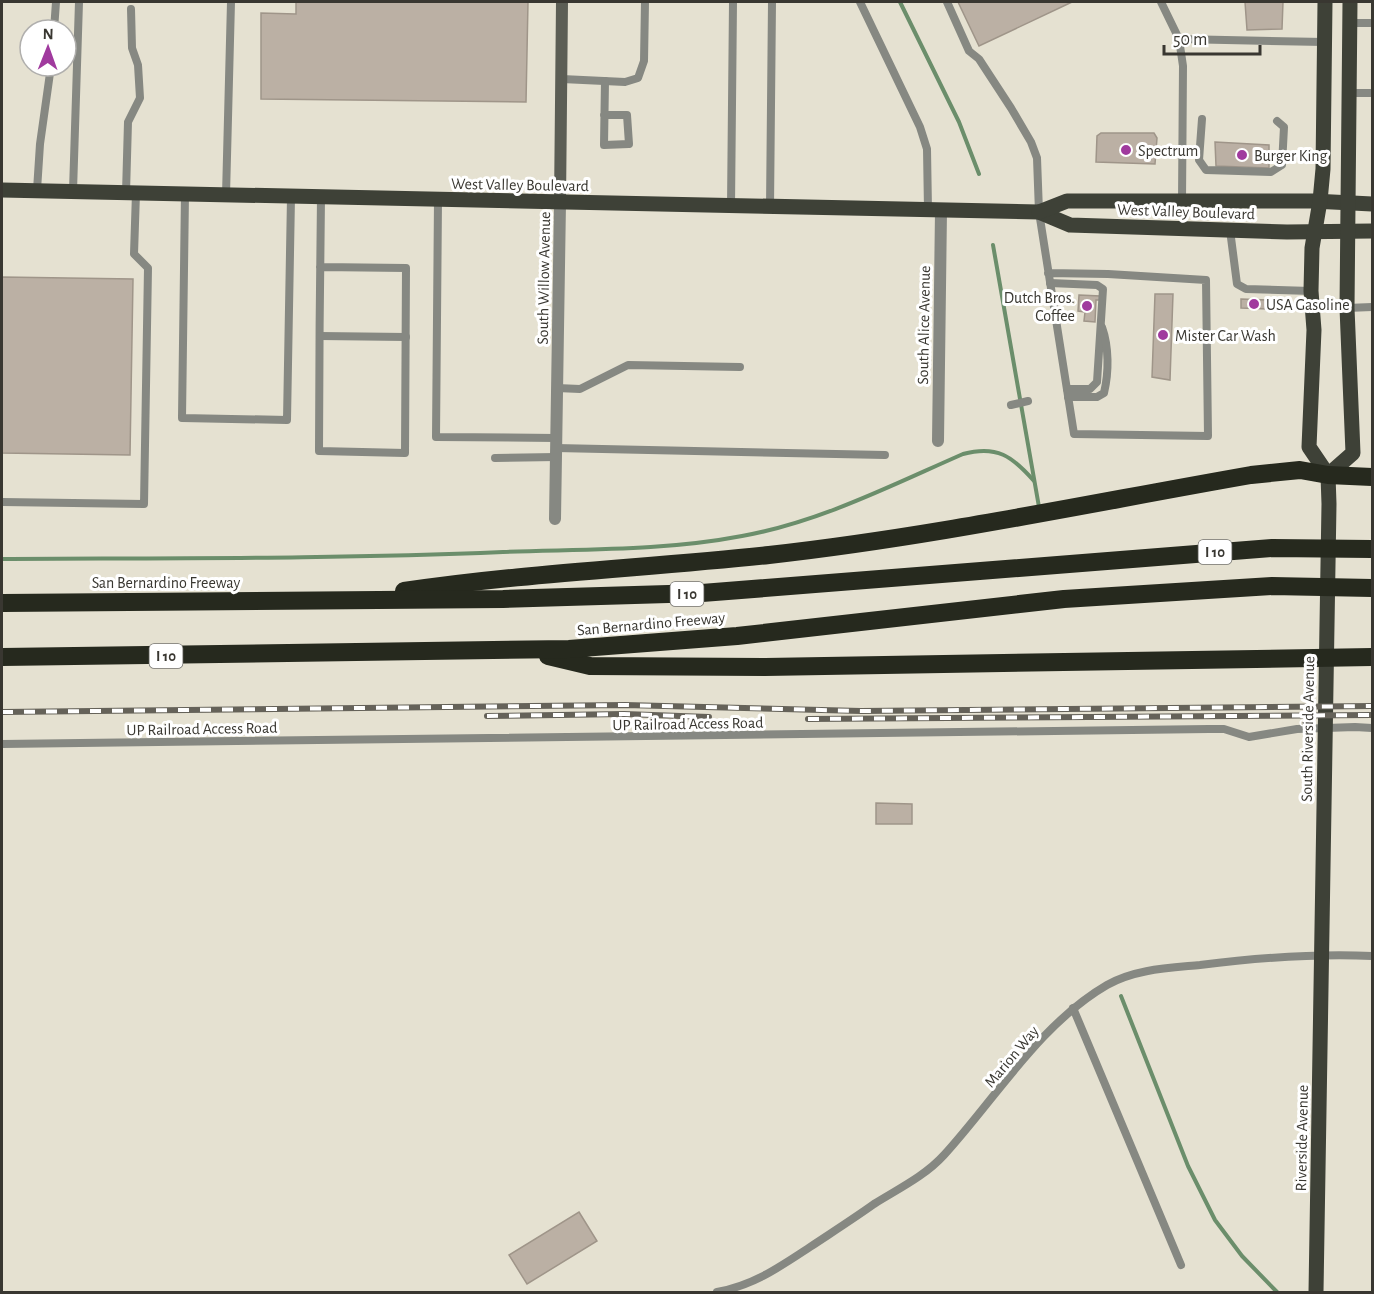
<svg xmlns="http://www.w3.org/2000/svg" width="1374" height="1294" font-family="'Alegreya Sans',sans-serif">
<style>
.lines{fill:none;stroke-linecap:round;stroke-linejoin:round}
.stream{stroke:#6b8e6b;stroke-width:4}
.building{fill:#bbb0a4;stroke:#9f9589;stroke-width:1.5}
.lane{stroke:#868882;stroke-width:8}
.street{stroke:#868882;stroke-width:12}
.secondary{stroke:#5c5e55;stroke-width:12}
.primary{stroke:#3e4137;stroke-width:15}
.highway{stroke:#26291e;stroke-width:18}
.rail-casing{stroke:#656259;stroke-width:6}
.rail{stroke:#fff;stroke-width:4;stroke-dasharray:11;stroke-linecap:butt}
.poi-dot{fill:#a03a9e;stroke:#fff;stroke-width:2}
.labels{text-anchor:middle;stroke-width:6;stroke-linejoin:round;paint-order:stroke}
.shield{fill:#fff;stroke:#74736f;stroke-width:1.5}
.shield-label{font-size:15px;font-weight:bold;fill:#393731}
.poi-label{font-size:16px;fill:#393731;stroke:#fff;text-anchor:start}
.street-label{font-size:16px;fill:#393731;stroke:#fff}
</style>
<rect width="100%" height="100%" fill="#e5e1d1"/>
<g class="lines">
<g class="stream">
<polyline points="900,2 959,122 979,174"/>
<polyline points="993,245 1039,507"/>
<path d="M 2,559 C 169,558 336,559 503,552 C 583,549 664,551 742,536 C 820,522 892,485 963,454 C 997,445 1012,456 1034,481"/>
<polyline points="1121,996 1188,1166 1215,1220 1242,1256 1277,1292"/>
</g>
</g>
<g class="building">
<polygon points="296,2 528,2 526,102 261,99 261,13 296,14"/>
<polygon points="958,2 1072,2 979,46"/>
<polygon points="1245,2 1283,2 1282,29 1247,30"/>
<polygon points="1101,133 1154,133 1157,138 1155,164 1096,162 1097,136"/>
<polygon points="1215,142 1269,145 1269,168 1216,166"/>
<polygon points="2,277 133,279 130,455 2,453"/>
<polygon points="1155,294 1173,294 1170,380 1152,377"/>
<polygon points="1079,295 1100,296 1100,300 1096,300 1095,322 1084,321 1085,312 1078,311"/>
<polygon points="1241,299 1267,300 1267,309 1241,308"/>
<polygon points="876,803 912,804 912,824 876,824"/>
<polygon points="579,1212 597,1241 527,1284 509,1255"/>
</g>
<g class="lines">
<g class="lane">
<polyline points="860,2 920,127 927,149 928,210"/>
<polyline points="947,2 969,51 979,59 1011,108 1031,142 1037,158 1039,212 1074,434 1208,436 1206,280 1108,274 1048,273"/>
<polyline points="1161,2 1179,39 1183,66 1182,201"/>
<polyline points="1350,23 1372,23"/>
<polyline points="54,30 56,2"/>
<polyline points="1179,39 1324,42"/>
<polyline points="562,79 625,82 638,78 644,61 645,2"/>
<polyline points="1349,93 1372,93"/>
<polyline points="604,115 627,115 629,144 604,145 605,81"/>
<polyline points="1202,119 1199,160 1206,170 1271,172 1282,165 1284,127 1277,121"/>
<polyline points="37,190 40,144 51,66"/>
<polyline points="73,191 79,2"/>
<polyline points="126,193 128,122 140,98 138,65 132,48 131,9"/>
<polyline points="185,194 182,418 287,420 291,197"/>
<polyline points="226,195 231,2"/>
<polyline points="438,200 436,437 556,438"/>
<polyline points="731,206 733,2"/>
<polyline points="770,207 772,2"/>
<polyline points="1230,230 1237,284 1246,289 1311,291"/>
<path d="M 320,267 L 406,268 L 405,453 L 319,451 C 319,366 320,282 321,197"/>
<polyline points="1050,283 1097,285 1103,289 1097,382 1090,389 1067,389"/>
<polyline points="1347,308 1372,307"/>
<polyline points="320,336 406,337"/>
<polyline points="557,388 580,389 628,365 740,367"/>
<path d="M 1068,397 L 1097,397 L 1104,393 C 1109,372 1109,347 1102,327"/>
<polyline points="1011,405 1028,401"/>
<polyline points="556,448 885,455"/>
<polyline points="495,458 556,457"/>
<polyline points="2,502 144,504 148,268 134,254 136,193"/>
<polyline points="2,744 1209,729 1224,729 1249,737 1297,729 1355,727 1372,728"/>
<polyline points="1073,1008 1181,1265"/>
<path d="M 717,1292 C 754,1285 778,1268 810,1247 C 831,1233 853,1219 874,1204 C 898,1189 925,1176 944,1155 C 996,1098 1040,1024 1107,985 C 1135,969 1169,968 1200,965 C 1257,958 1315,953 1372,956"/>
</g>
<g class="street">
<polyline points="938,441 941,211"/>
<polyline points="555,519 560,203"/>
</g>
<polyline class="secondary" points="560,203 562,2"/>
<g class="primary">
<polyline points="2,190 1039,212 1070,225 1287,232 1372,231"/>
<polyline points="1039,212 1067,201 1313,201 1372,204"/>
<polyline points="1328,475 1353,453 1347,308 1350,2"/>
<polyline points="1316,1292 1329,504 1328,475 1309,447 1314,330 1311,291 1312,248 1320,201 1323,169 1325,2"/>
</g>
<g class="highway">
<path d="M 404,591 C 525,573 647,568 769,555 C 931,537 1091,503 1251,475 L 1300,470 L 1328,475 L 1372,477"/>
<polyline points="2,603 503,599 702,593 1272,548 1372,549"/>
<polyline points="548,656 590,666 765,667 1372,657"/>
<polyline points="2,657 569,649 737,636 1064,599 1272,586 1372,588"/>
</g>
<defs>
<g id="rail">
<polyline points="2,712 625,705 861,711 1372,706"/>
<polyline points="487,716 624,714 709,717"/>
<polyline points="808,719 1372,715"/>
</g>
</defs>
<use href="#rail" class="rail-casing"/>
<use href="#rail" class="rail"/>
</g>
<g class="poi-dot">
<circle cx="1126" cy="150" r="6"/>
<circle cx="1242" cy="155" r="6"/>
<circle cx="1254" cy="304" r="6"/>
<circle cx="1087" cy="306" r="6"/>
<circle cx="1163" cy="335" r="6"/>
</g>
<g class="labels">
<g class="shield">
<rect x="1198.5" y="540" width="33" height="24" rx="4.5"/>
<rect x="670.5" y="582" width="33" height="24" rx="4.5"/>
<rect x="149.5" y="644" width="33" height="24" rx="4.5"/>
</g>
<g class="shield-label">
<text x="1215" y="557">I 10</text>
<text x="687" y="599">I 10</text>
<text x="166" y="661">I 10</text>
</g>
<g class="poi-label">
<text x="1138" y="156">Spectrum</text>
<text x="1254" y="161">Burger King</text>
<text x="1075" y="303" text-anchor="end">Dutch Bros.<tspan x="1075" dy="18">Coffee</tspan></text>
<text x="1266" y="310">USA Gasoline</text>
<text x="1175" y="341">Mister Car Wash</text>
</g>
<g class="street-label">
<text transform="translate(520 184) rotate(1)" y="6">West Valley Boulevard</text>
<text transform="translate(1186 211) rotate(2)" y="6">West Valley Boulevard</text>
<text transform="translate(543 278) rotate(-89)" y="6">South Willow Avenue</text>
<text transform="translate(923 325) rotate(-89)" y="6">South Alice Avenue</text>
<text x="166" y="588">San Bernardino Freeway</text>
<text transform="translate(651 623) rotate(-5)" y="6">San Bernardino Freeway</text>
<text transform="translate(688 723) rotate(-1)" y="6">UP Railroad Access Road</text>
<text transform="translate(202 728) rotate(-1)" y="6">UP Railroad Access Road</text>
<text transform="translate(1307 729) rotate(-89)" y="6">South Riverside Avenue</text>
<text transform="translate(1011 1056) rotate(-50)" y="6">Marion Way</text>
<text transform="translate(1301 1138) rotate(-89)" y="6">Riverside Avenue</text>
</g>
</g>
<rect width="1374" height="1294" fill="none" stroke="#393731" stroke-width="6"/>
<g transform="translate(48 48) rotate(1)"><circle r="28" fill="#ffffff" stroke="#b0afad" stroke-width="1.5"/>
<path d="M0-4.5L10 22L0 15L-10 22Z" fill="#a03a9e"/>
<text y="-9" font-size="16" font-weight="bold" text-anchor="middle" fill="#393731">N</text>
</g>
<path d="M1164 45v9h96v-9" fill="none" stroke="#393731" stroke-width="3"/>
<text x="1173" y="45" font-size="18" fill="#393731" stroke="#ffffff" stroke-width="4.5" paint-order="stroke">50 m</text>
</svg>
